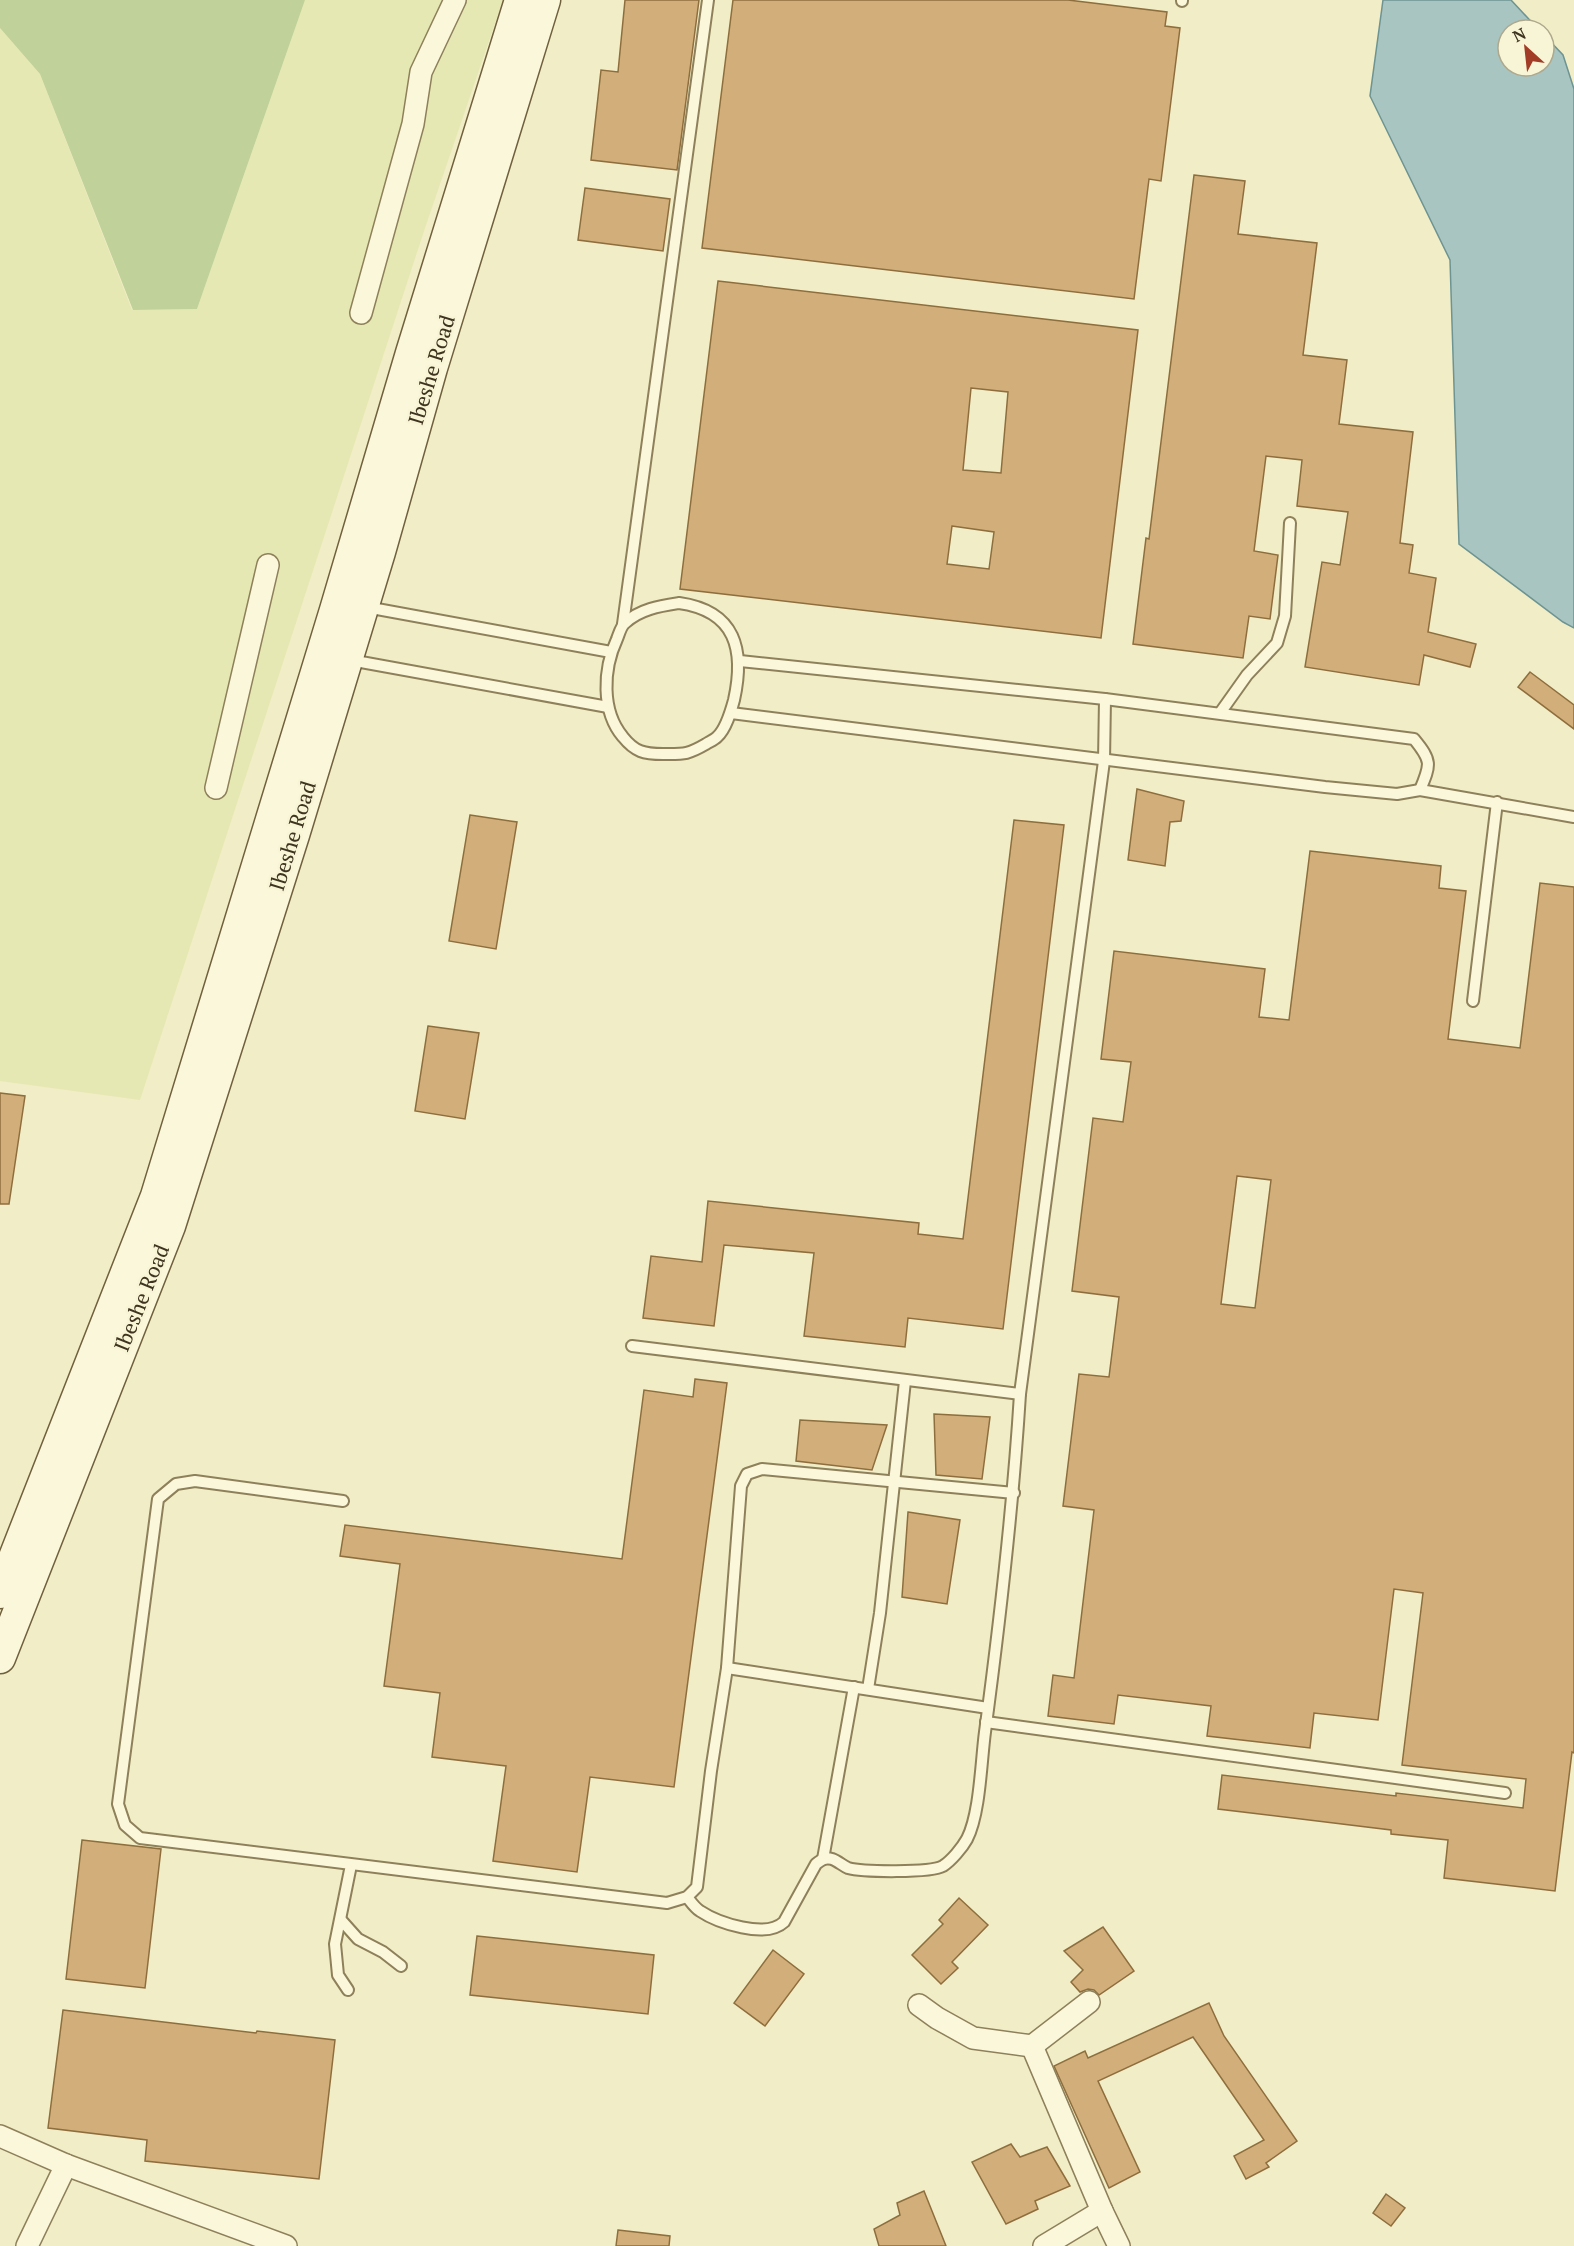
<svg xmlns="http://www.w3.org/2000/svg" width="1574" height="2246" font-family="'PT Serif',serif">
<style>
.farmland{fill:#e6e8b3}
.green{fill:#c0d199}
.water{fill:#a8c5c2;stroke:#6d9492;stroke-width:1.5}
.building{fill:#d2af7a;stroke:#8f6e3e;stroke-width:1.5;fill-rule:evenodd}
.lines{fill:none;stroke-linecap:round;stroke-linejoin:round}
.lane-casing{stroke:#8e805a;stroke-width:14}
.street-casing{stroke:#8e805a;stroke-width:24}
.secondary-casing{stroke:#70603d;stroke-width:33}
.lane{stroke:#fbf7db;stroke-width:10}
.street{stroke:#fbf7db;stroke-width:21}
.secondary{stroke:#fbf7db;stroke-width:30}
.labels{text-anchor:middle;stroke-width:5;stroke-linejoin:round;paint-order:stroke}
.street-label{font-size:21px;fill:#3e341f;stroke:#f8f5d6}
</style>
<rect width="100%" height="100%" fill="#f1edc6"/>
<polygon class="farmland" points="305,0 503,0 424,231 140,1100 0,1081 0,28 40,74 132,310 197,309"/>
<polygon class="green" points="0,0 305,0 197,309 133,310 40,74 0,28"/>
<polygon class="water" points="1383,0 1511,0 1539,30 1508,30 1508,66 1544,66 1544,35 1563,55 1574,89 1574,628 1563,622 1459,544 1450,260 1370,96"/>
<g class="building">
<polygon points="625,0 699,0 677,170 591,160 601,70 618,72"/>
<polygon points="733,0 1068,0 1167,12 1165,26 1180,28 1161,181 1149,179 1134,299 702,248"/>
<polygon points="1194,175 1245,181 1238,234 1317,243 1303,355 1347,360 1339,424 1413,432 1400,543 1413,545 1409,573 1436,578 1428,632 1476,644 1470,667 1424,655 1419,685 1305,667 1322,562 1340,565 1348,512 1297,506 1302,460 1266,456 1254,551 1278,555 1270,619 1249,616 1243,658 1133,644 1146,538 1149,539"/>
<polygon points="585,188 670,199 663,251 578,240"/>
<path d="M 718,281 L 1138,330 L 1101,638 L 680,589 ZM 971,388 L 1008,392 L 1001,473 L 963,470 ZM 952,526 L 994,532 L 989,569 L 947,564 Z"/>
<polygon points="1530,672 1574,705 1574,729 1518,687"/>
<polygon points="1137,789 1184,801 1181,821 1170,822 1165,866 1128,860"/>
<polygon points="470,815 517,822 496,949 449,941"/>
<polygon points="1014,820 1064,825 1003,1329 908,1318 905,1347 804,1336 814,1253 724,1245 714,1326 643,1318 651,1256 702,1262 708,1201 919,1223 918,1234 963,1239"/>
<path d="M 1310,851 L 1441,866 L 1439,888 L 1466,891 L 1448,1039 L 1520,1048 L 1540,883 L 1574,887 L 1574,1753 L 1572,1752 L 1555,1891 L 1444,1878 L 1448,1840 L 1391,1834 L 1391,1830 L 1218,1809 L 1222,1775 L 1396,1796 L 1396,1793 L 1523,1808 L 1526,1779 L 1402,1765 L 1423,1593 L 1394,1589 L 1378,1720 L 1314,1713 L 1310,1748 L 1207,1736 L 1211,1706 L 1118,1695 L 1114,1724 L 1048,1716 L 1053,1675 L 1074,1678 L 1094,1510 L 1063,1506 L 1079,1374 L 1109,1377 L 1119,1297 L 1072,1291 L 1093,1118 L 1123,1122 L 1131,1062 L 1101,1059 L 1114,951 L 1265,969 L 1259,1017 L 1289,1020 ZM 1237,1176 L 1271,1180 L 1255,1308 L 1221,1304 Z"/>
<polygon points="428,1026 479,1033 465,1119 415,1111"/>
<polygon points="0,1093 25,1096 9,1204 0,1204"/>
<polygon points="695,1379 727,1383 674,1787 590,1777 577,1872 493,1861 506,1766 432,1757 440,1693 384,1686 400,1564 340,1556 345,1525 622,1559 644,1390 693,1397"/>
<polygon points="934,1414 990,1417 982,1479 936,1475"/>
<polygon points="800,1420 887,1425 872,1470 796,1461"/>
<polygon points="908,1512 960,1520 947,1604 902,1597"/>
<polygon points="82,1840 161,1849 145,1988 66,1979"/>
<polygon points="959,1898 988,1925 952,1962 958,1968 941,1984 912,1955 943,1924 939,1920"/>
<polygon points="1103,1927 1134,1971 1099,1995 1094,1990 1088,1989 1080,1992 1071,1982 1083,1970 1064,1951"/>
<polygon points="477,1936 654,1955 648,2014 470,1995"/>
<polygon points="773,1950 804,1974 765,2026 734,2003"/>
<polygon points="1209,2003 1224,2036 1297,2141 1266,2163 1269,2167 1246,2179 1234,2156 1264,2140 1193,2037 1098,2081 1140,2172 1109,2188 1054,2066 1085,2051 1088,2058"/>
<polygon points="63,2010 256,2033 257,2031 335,2040 319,2179 145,2161 147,2140 48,2128"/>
<polygon points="1011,2144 1020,2157 1047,2147 1070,2186 1035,2201 1038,2209 1006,2224 972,2162"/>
<polygon points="924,2191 946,2246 879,2246 874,2229 900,2215 897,2203"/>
<polygon points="1386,2194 1405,2208 1391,2226 1373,2213"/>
<polygon points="618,2230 670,2236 669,2246 616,2246"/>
</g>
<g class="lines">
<defs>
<g id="lane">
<polyline points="1182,1 1182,0"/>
<path d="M 679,603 C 736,611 745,650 734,700 C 731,711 726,729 717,737 C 714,740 709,742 706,744 C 687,755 684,754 663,754 C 644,754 635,752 623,737 C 601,711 603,669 617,639 C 619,634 621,626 625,623 C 640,609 660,606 679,603 Z"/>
<polyline points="366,607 611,652"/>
<polyline points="623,624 708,0"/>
<polyline points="350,660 608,707"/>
<path d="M 740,661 L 1105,699 L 1414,739 C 1432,761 1431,764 1420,790"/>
<polyline points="731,713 1325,787 1397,794 1420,790 1574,817"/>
<polyline points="1220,713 1247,675 1277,643 1285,616 1290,523"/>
<polyline points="1473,1001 1497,802"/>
<polyline points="632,1346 1020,1394"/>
<polyline points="343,1501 195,1481 176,1484 158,1499 118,1804 125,1825 140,1838 667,1903 687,1897 697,1887 711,1771 727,1668 741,1486 747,1474 762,1469 1014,1493"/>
<polyline points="727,1668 988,1708"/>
<polyline points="868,1689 880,1613 905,1381"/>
<polyline points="986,1722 1505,1793"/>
<polyline points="823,1859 854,1687"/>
<path d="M 687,1897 C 691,1902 695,1908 700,1911 C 718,1923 766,1939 784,1922 L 816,1864 C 821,1860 825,1857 832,1859 C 838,1861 843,1866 848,1868 C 862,1872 931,1873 943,1866 C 951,1861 962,1848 967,1839 C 980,1814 981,1762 985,1732 C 1000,1620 1013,1507 1020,1394 L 1104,761 L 1105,699"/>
<polyline points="341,1920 358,1939 383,1952 401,1966"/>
<polyline points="348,1990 338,1975 335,1944 351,1865"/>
</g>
<g id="street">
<polyline points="361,313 413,124 421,72 455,0"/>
<polyline points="216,788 268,565"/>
<polyline points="919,2005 937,2018 973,2038 1032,2046 1089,2002"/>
<polyline points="1032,2046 1102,2211 1119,2246"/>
<polyline points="0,2136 66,2165 286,2246"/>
<polyline points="27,2246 66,2165"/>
<polyline points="1044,2246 1102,2211"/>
</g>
<g id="secondary">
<polyline points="0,1593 156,1196 335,610 411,353 520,0"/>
<polyline points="0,1658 170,1226 294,835 380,552 432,368 545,0"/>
</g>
</defs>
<use href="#lane" class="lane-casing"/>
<use href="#street" class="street-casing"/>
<use href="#secondary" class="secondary-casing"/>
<use href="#lane" class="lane"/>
<use href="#street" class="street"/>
<use href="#secondary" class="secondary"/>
</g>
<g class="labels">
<g class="street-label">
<text transform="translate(432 370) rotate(-73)" y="7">Ibeshe Road</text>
<text transform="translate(293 836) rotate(-73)" y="7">Ibeshe Road</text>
<text transform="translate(142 1298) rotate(-68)" y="7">Ibeshe Road</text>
</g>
</g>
<g transform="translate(1526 48) rotate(333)"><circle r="28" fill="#f8f5d6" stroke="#aea88d" stroke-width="1.5"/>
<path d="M0-4.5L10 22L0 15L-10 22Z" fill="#a23c26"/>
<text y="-9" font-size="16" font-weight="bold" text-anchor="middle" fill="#3e341f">N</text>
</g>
</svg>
